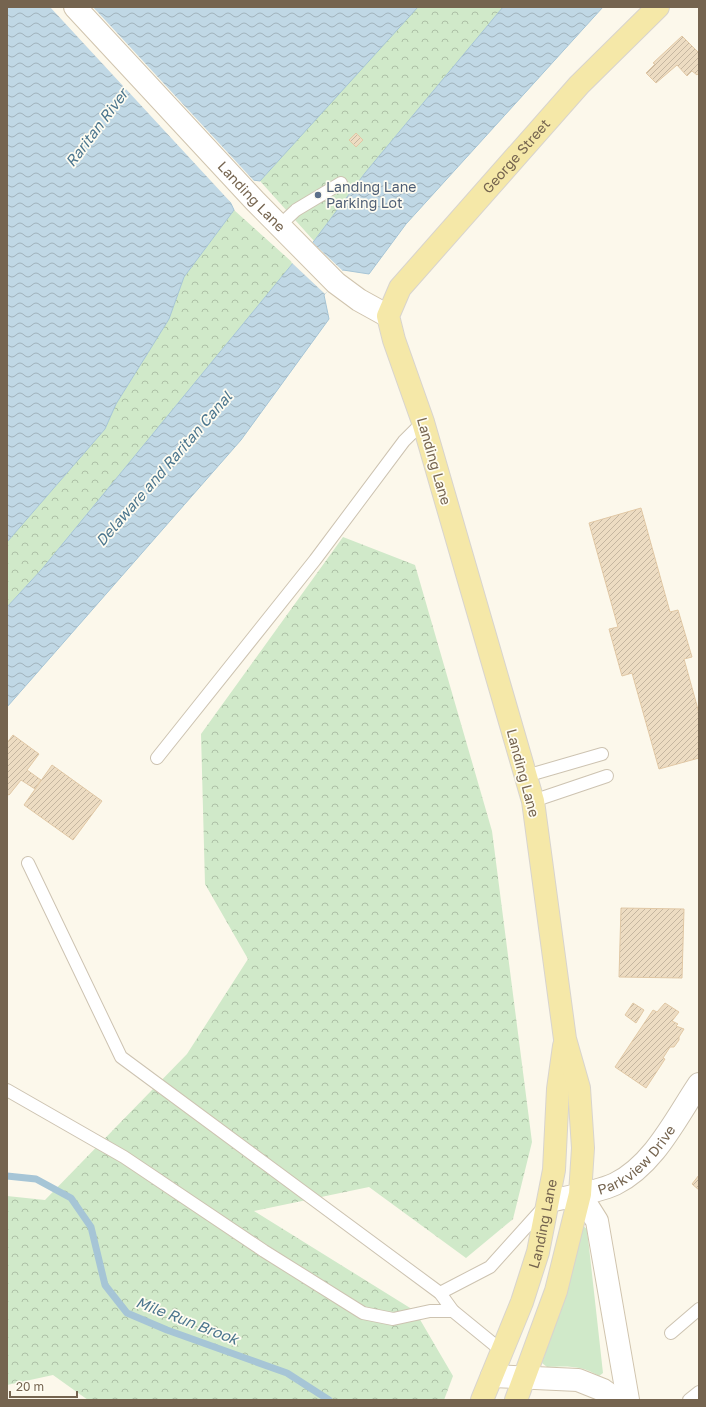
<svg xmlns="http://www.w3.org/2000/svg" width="706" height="1407" font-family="'Golos Text',sans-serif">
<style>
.grass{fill:#d0e9c9}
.forest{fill:url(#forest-crowns)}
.water{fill:url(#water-waves);stroke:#a6c5d6}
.pier{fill:#fcf8eb}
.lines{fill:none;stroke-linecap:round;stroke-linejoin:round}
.stream{stroke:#a6c5d6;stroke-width:7}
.building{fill:url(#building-hatch);stroke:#e1c8a5}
.lane-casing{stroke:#cdc3b1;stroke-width:14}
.street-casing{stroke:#cdc3b1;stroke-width:24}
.secondary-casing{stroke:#d0c4ae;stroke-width:24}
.primary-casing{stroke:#d8d4ce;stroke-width:24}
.lane{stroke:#fff;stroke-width:12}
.street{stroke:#fff;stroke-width:22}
.secondary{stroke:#fff;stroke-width:22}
.primary{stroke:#f5e8a8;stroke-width:22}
.service-dot{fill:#5c6f8a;stroke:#fefcf1;stroke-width:1.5}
.labels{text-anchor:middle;stroke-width:3.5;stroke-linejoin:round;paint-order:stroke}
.street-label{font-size:14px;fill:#75644f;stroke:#fefcf1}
.service-label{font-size:14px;fill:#4e5e75;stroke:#fefcf1;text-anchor:start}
.water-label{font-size:15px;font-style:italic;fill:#4c768e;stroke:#fefcf1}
</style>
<defs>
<pattern id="forest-crowns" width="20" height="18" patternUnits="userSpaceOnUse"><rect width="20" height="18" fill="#d0e9c9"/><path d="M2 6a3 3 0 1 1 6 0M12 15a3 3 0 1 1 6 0" fill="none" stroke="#adc0a6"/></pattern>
<pattern id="water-waves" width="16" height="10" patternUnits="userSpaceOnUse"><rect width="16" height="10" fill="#c0d8e5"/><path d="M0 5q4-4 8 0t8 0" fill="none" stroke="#a1b3bc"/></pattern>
<pattern id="building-hatch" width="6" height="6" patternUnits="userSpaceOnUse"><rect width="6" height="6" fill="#eddcc2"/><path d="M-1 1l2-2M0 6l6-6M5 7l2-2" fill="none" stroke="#c5b6a0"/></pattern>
</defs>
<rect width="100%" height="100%" fill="#fcf8eb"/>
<path class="grass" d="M 583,1226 L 587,1229 L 603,1373 L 599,1376 C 581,1365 567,1366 547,1367 L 542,1363 L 571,1277 Z"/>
<g class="forest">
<polygon points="415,7 503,7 365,173 314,241 260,181"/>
<polygon points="234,210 293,263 42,569 7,607 7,542 105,429 116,404 169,319 184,277"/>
<polygon points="343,537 415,565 492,831 532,1142 513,1219 466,1258 369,1187 254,1211 415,1311 453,1376 444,1400 88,1400 53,1375 7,1385 7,1196 45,1200 187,1054 248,959 205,884 201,734"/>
</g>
<g class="water">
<polygon points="7,7 418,7 260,181 245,179 228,197 234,210 184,277 169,319 116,404 105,429 7,542"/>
<polygon points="503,7 603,7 406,224 369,274 343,270 324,295 329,319 241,440 7,707 7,607 42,569 293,263 314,241 365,173"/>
</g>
<g class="pier">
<polygon points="50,7 93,7 255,182 245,181 230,197 235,207"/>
<polygon points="311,241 344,272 325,294 291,262"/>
</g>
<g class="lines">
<polyline class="stream" points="7,1176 36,1179 71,1198 91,1227 105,1285 127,1313 167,1330 287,1373 329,1400"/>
</g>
<g class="building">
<polygon points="682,36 699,53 699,73 697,75 692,71 687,76 677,65 656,83 646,73 655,64 653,63"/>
<polygon points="356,133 363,140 356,147 349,140"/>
<polygon points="641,508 670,612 678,610 692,657 684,659 699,713 699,758 659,769 632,673 622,676 609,629 618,627 589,523"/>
<polygon points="13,735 39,754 27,770 41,780 35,789 21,780 9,795 7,794 7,743"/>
<polygon points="52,765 102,801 73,840 24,805"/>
<polygon points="621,908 684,909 682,978 619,977"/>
<polygon points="633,1003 644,1010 636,1023 625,1015"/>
<polygon points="665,1003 679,1012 672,1021 678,1024 676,1026 684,1029 679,1037 679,1040 674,1047 670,1047 663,1058 665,1059 646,1088 615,1067 653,1010 657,1012"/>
<polygon points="699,1175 699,1190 692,1184"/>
</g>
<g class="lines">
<defs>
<g id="lane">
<polyline points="279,226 296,210 341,183"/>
<polyline points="157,758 315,560 404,441 423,422"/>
<polyline points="526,776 602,754"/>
<polyline points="533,801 607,776"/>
<polyline points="28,863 121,1057 440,1293 453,1311 502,1351"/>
<polyline points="7,1090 124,1157 264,1251 363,1313 393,1319 430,1311 453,1311"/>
<polyline points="440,1293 490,1267 544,1207"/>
<polyline points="671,1333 699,1309"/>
<polyline points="689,1400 699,1392"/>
</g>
<g id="street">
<path id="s1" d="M 549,1201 C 568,1197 598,1192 615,1184 C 654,1165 676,1118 699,1084"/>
</g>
<g id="secondary">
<path id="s2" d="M 75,7 L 255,201 L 336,283 L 359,300 L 388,316"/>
<polyline points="580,1194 597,1221 628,1400"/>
<polyline points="492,1376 578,1380 603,1390 617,1400"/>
</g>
<g id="primary">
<path id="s3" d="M 482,1400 L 522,1302 L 538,1252 L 554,1170 L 558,1089 L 564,1046"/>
<path id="s4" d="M 516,1400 L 556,1291 L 580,1194 L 583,1148 L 579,1088 L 565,1039 L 533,801 L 423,422 L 394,340 L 388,316 L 400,288 L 579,85 L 658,7"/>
</g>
</defs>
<use href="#lane" class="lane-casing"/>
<use href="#street" class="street-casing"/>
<use href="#secondary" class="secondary-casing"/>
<use href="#primary" class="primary-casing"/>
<use href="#lane" class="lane"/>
<use href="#street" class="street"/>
<use href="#secondary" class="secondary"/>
<use href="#primary" class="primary"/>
</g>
<circle class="service-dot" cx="318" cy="195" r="4"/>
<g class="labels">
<g class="street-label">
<text dy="5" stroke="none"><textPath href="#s4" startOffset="1326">George Street</textPath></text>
<text dy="5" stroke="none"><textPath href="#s2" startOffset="259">Landing Lane</textPath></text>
<text transform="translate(434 461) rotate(74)" y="5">Landing Lane</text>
<text transform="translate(523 773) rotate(75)" y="5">Landing Lane</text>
<text dy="5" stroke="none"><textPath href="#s1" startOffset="100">Parkview Drive</textPath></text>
<text dy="5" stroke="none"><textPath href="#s3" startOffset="187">Landing Lane</textPath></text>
</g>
<g class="service-label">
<text x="326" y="192">Landing Lane<tspan x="326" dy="16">Parking Lot</tspan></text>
</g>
<g class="water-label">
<text transform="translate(97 128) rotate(-53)" y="5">Raritan River</text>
<text transform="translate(164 469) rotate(-49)" y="5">Delaware and Raritan Canal</text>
<text transform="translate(187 1321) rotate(21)" y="5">Mile Run Brook</text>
</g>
</g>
<rect width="706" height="1407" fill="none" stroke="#75644f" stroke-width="16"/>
<path d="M10 1391v6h67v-6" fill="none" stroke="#75644f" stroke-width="2"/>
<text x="16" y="1391" font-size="12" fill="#75644f" stroke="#fefcf1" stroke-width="3" paint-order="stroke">20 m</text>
</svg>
